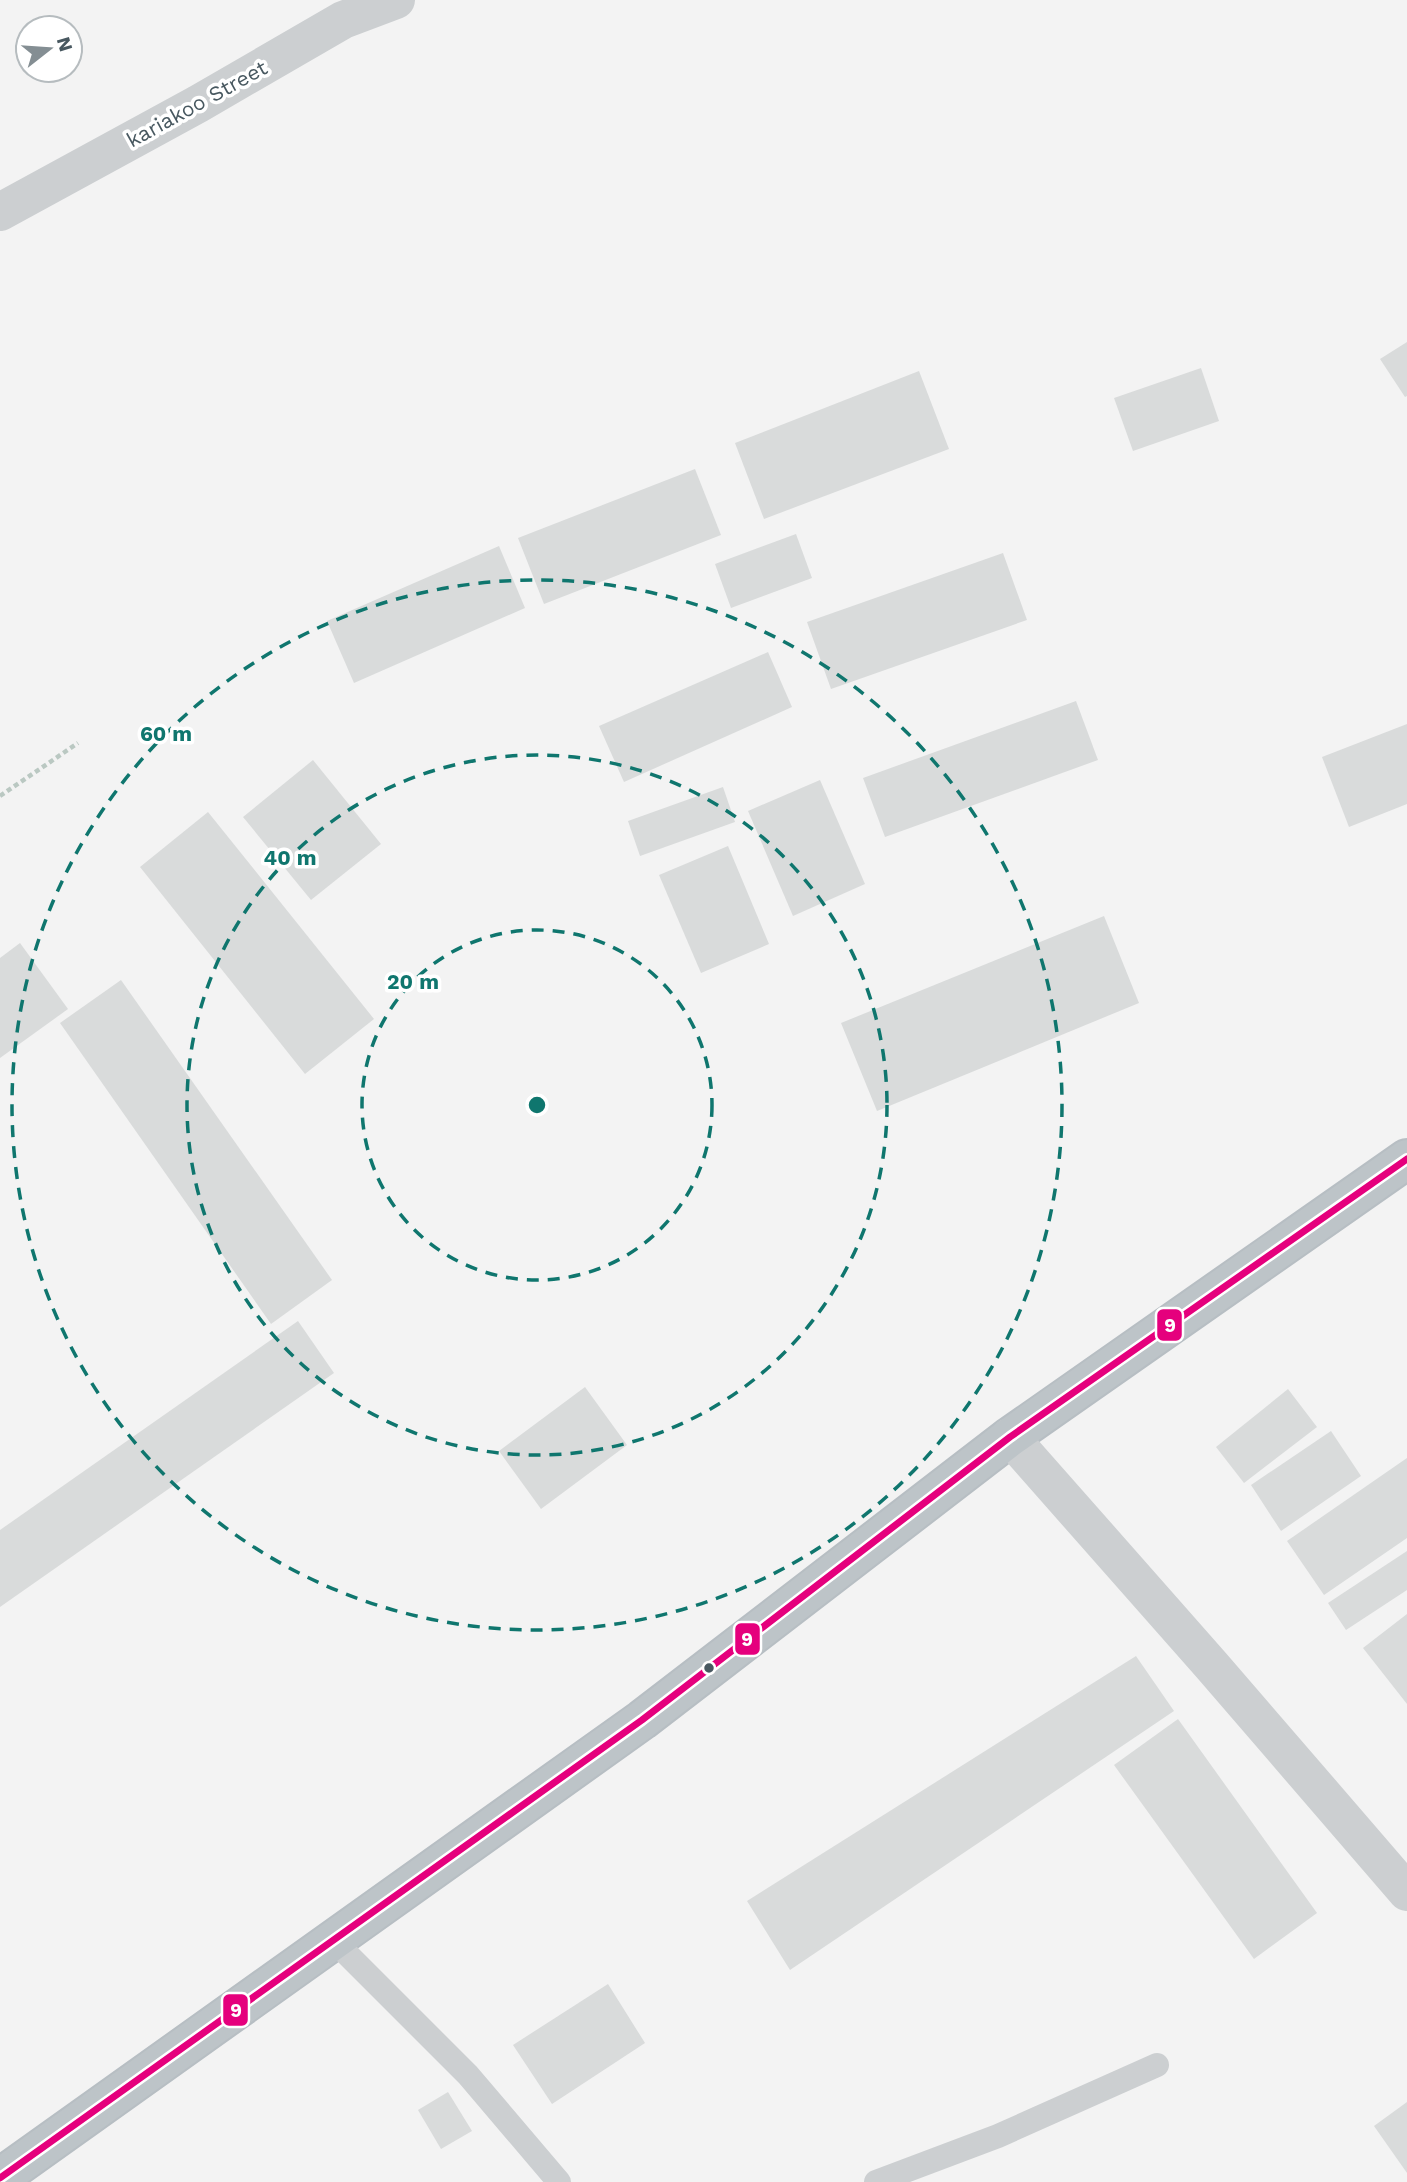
<svg xmlns="http://www.w3.org/2000/svg" width="1407" height="2182" font-family="'Work Sans',sans-serif">
<style>
.building{fill:#d9dbdb}
.lines{fill:none;stroke-linecap:round;stroke-linejoin:round}
.highway-casing{stroke:#b7bec3;stroke-width:42}
.path{stroke:#bac8c2;stroke-width:4.5;stroke-dasharray:5 3.5;stroke-linecap:butt}
.lane{stroke:#cccfd1;stroke-width:24}
.street{stroke:#cccfd1;stroke-width:38}
.highway{stroke:#bdc4c8;stroke-width:38}
.bus-1-casing{stroke:#fff;stroke-width:12}
.bus-1{stroke:#e5007d;stroke-width:7}
.ring{fill:none;stroke:#0f766e;stroke-width:3.5;stroke-dasharray:12 9}
.bus-dot{fill:#485860;stroke:#fff;stroke-width:2.5}
.labels{text-anchor:middle;stroke-width:7;stroke-linejoin:round;paint-order:stroke}
.street-label{font-size:21px;fill:#485860;stroke:#fff}
.centre{fill:#0f766e;stroke:#fff;stroke-width:3.5}
.ring-label{font-size:21px;text-anchor:middle;font-weight:bold;fill:#0f766e;stroke:#fff;stroke-width:7;stroke-linejoin:round;paint-order:stroke}
.line-badge{stroke:#fff;stroke-width:2.5}
.badge-label{font-size:19px;text-anchor:middle;font-weight:bold;fill:#fff}
</style>
<rect width="100%" height="100%" fill="#f3f3f3"/>
<g class="building">
<polygon points="1407,342 1407,396 1405,397 1380,359"/>
<polygon points="1201,368 1219,421 1133,451 1114,398"/>
<polygon points="919,371 949,449 764,519 735,443"/>
<polygon points="695,469 721,535 544,604 518,538"/>
<polygon points="796,534 812,578 731,608 715,564"/>
<polygon points="499,546 525,608 354,683 327,621"/>
<polygon points="1003,553 1027,620 831,689 807,622"/>
<polygon points="768,652 792,707 624,782 599,726"/>
<polygon points="1076,701 1098,760 885,837 863,778"/>
<polygon points="1407,724 1407,804 1349,827 1322,757"/>
<polygon points="313,760 381,844 311,900 243,817"/>
<polygon points="820,780 865,884 793,916 748,811"/>
<polygon points="723,787 735,822 640,856 628,821"/>
<polygon points="208,812 374,1019 305,1074 140,867"/>
<polygon points="728,846 769,944 701,973 659,875"/>
<polygon points="1104,916 1139,1003 877,1111 841,1023"/>
<polygon points="20,943 68,1009 0,1058 0,958"/>
<polygon points="121,980 332,1280 271,1324 60,1023"/>
<polygon points="298,1321 334,1373 0,1607 0,1530"/>
<polygon points="585,1387 627,1445 541,1509 499,1451"/>
<polygon points="1288,1389 1317,1427 1244,1483 1216,1447"/>
<polygon points="1331,1431 1361,1476 1281,1531 1251,1485"/>
<polygon points="1407,1458 1407,1538 1324,1595 1287,1541"/>
<polygon points="1407,1551 1407,1590 1346,1630 1328,1603"/>
<polygon points="1407,1614 1407,1704 1363,1648"/>
<polygon points="1136,1656 1174,1711 790,1970 747,1901"/>
<polygon points="1178,1719 1317,1913 1254,1959 1114,1765"/>
<polygon points="608,1984 645,2043 552,2104 513,2045"/>
<polygon points="448,2092 472,2131 441,2149 418,2110"/>
<polygon points="1407,2102 1407,2173 1374,2126"/>
</g>
<g class="lines">
<defs>
<polyline id="highway" points="0,2178 642,1720 1010,1437 1407,1159"/>
</defs>
<use href="#highway" class="highway-casing"/>
<polyline class="path" points="0,796 78,743"/>
<g class="lane">
<polyline points="332,1939 468,2075 559,2182"/>
<polyline points="876,2182 998,2136 1157,2065"/>
</g>
<g class="street">
<polyline points="0,212 198,104 343,20 396,0"/>
<polyline points="1010,1437 1212,1666 1407,1892"/>
</g>
<use href="#highway" class="highway"/>
<defs>
<polyline id="bus-1" points="0,2178 642,1720 1010,1437 1407,1159"/>
</defs>
<use href="#bus-1" class="bus-1-casing"/>
<use href="#bus-1" class="bus-1"/>
</g>
<g class="ring">
<circle cx="537" cy="1105" r="175"/>
<circle cx="537" cy="1105" r="350"/>
<circle cx="537" cy="1105" r="525"/>
</g>
<circle class="bus-dot" cx="709" cy="1668" r="6"/>
<g class="labels">
<g class="street-label">
<text transform="translate(197 104) rotate(-29)" y="7">kariakoo Street</text>
</g>
</g>
<circle cx="537" cy="1105" r="10" class="centre"/>
<g class="ring-label">
<text x="166" y="741">60 m</text>
<text x="290" y="865">40 m</text>
<text x="413" y="989">20 m</text>
</g>
<g class="line-badge">
<rect x="1156" y="1308" width="27" height="34" rx="7" fill="#e5007d"/>
<rect x="734" y="1622" width="27" height="34" rx="7" fill="#e5007d"/>
<rect x="222" y="1993" width="27" height="34" rx="7" fill="#e5007d"/>
</g>
<g class="badge-label">
<text x="1170" y="1332">9</text>
<text x="747" y="1646">9</text>
<text x="236" y="2017">9</text>
</g>
<g transform="translate(49 49) rotate(73)"><circle r="33" fill="#ffffff" stroke="#b6bcbf" stroke-width="2"/>
<path d="M0-5L12 26L0 18L-12 26Z" fill="#848e93"/>
<text y="-10" font-size="19" font-weight="bold" text-anchor="middle" fill="#485860">N</text>
</g>
</svg>
